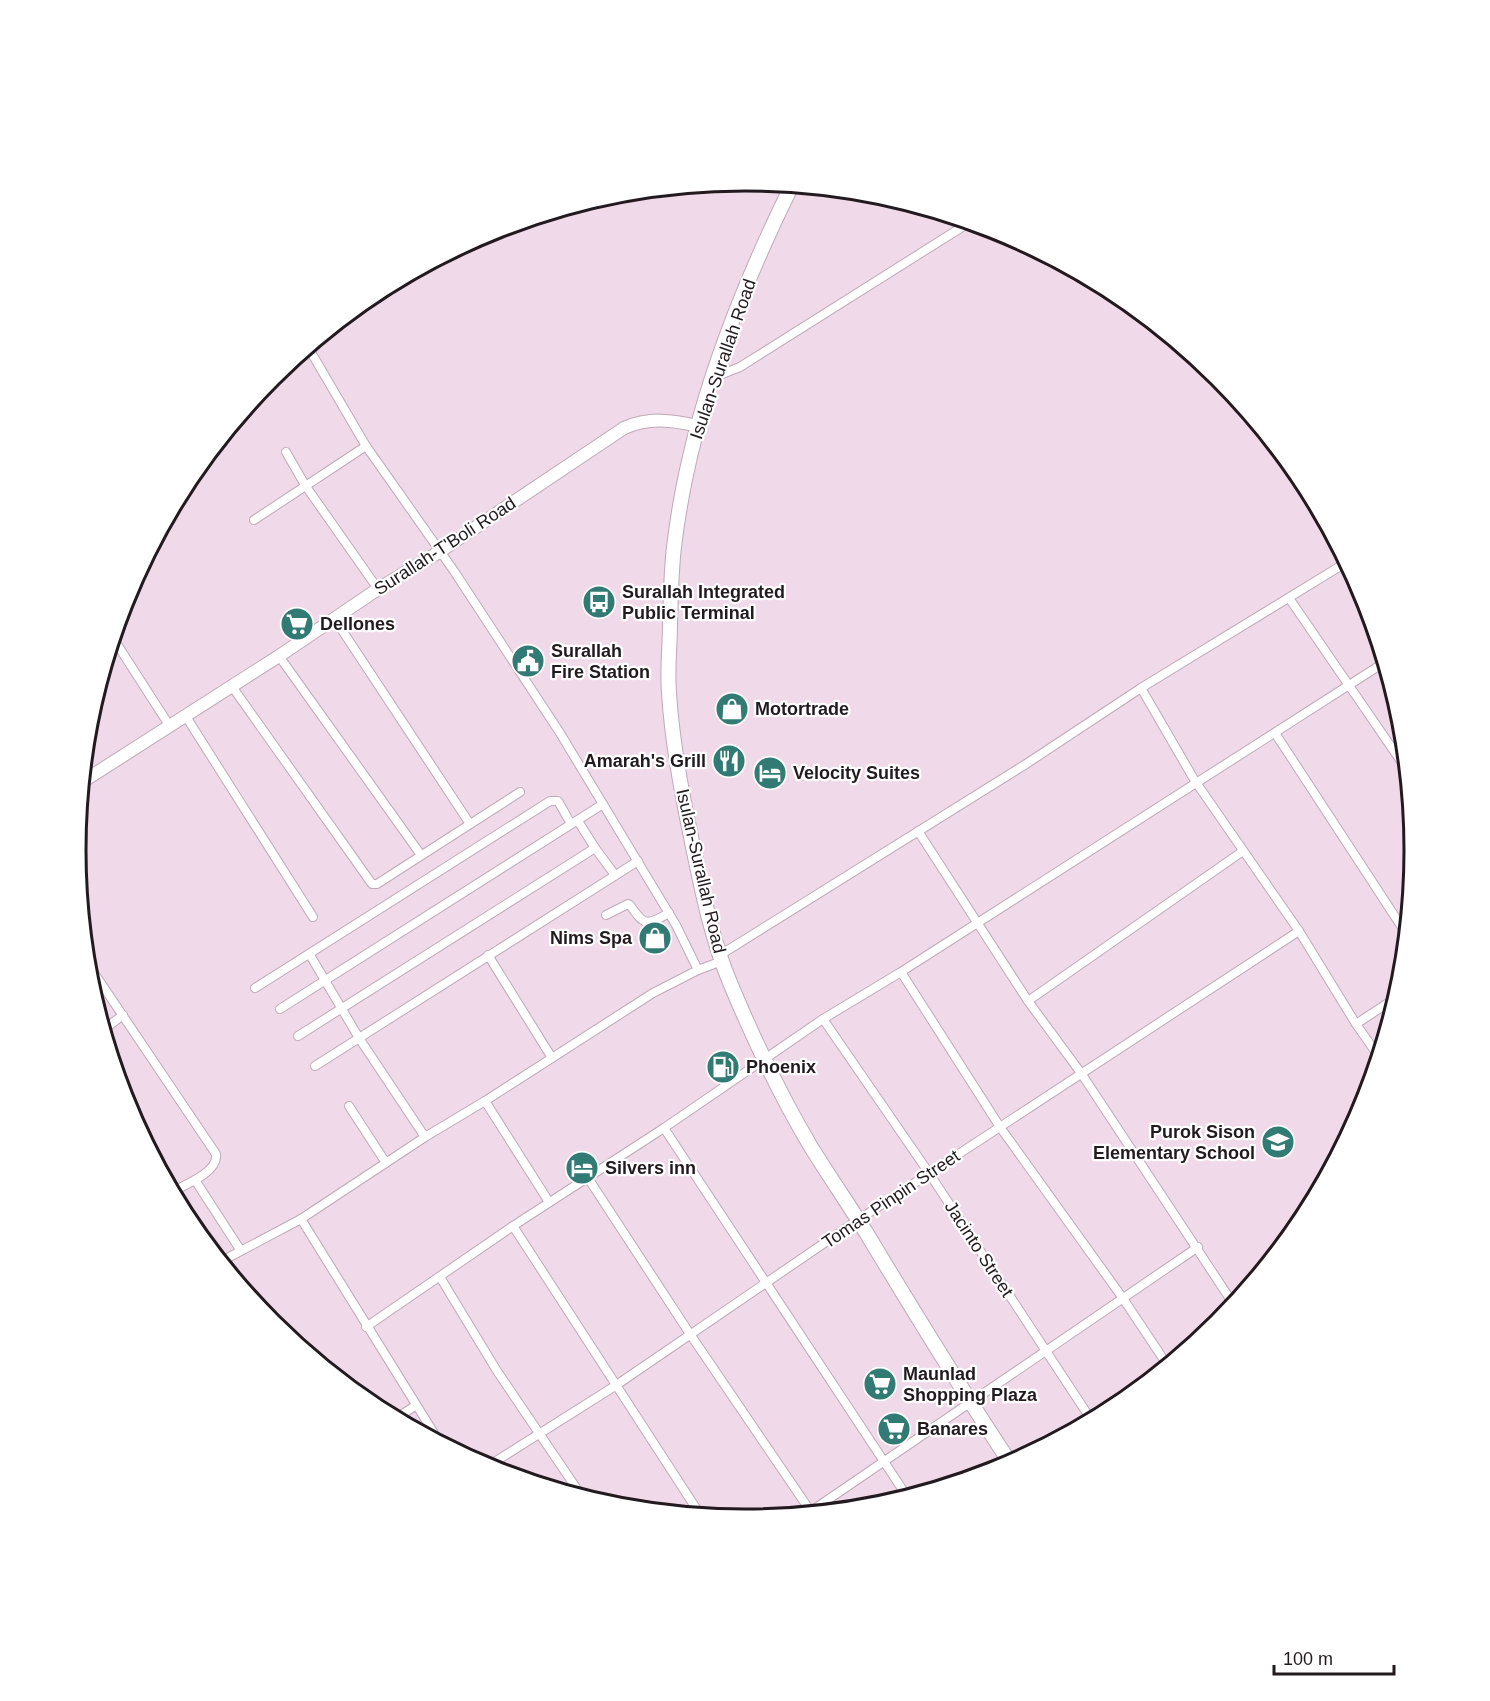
<svg xmlns="http://www.w3.org/2000/svg" width="1490" height="1701" font-family="Arial,sans-serif">
<style>
.lines{fill:none;stroke-linecap:round;stroke-linejoin:round}
.street-casing{stroke:#bea9b7;stroke-width:10}
.primary-casing{stroke:#bea9b7;stroke-width:14}
.highway-casing{stroke:#bea9b7;stroke-width:16}
.street{stroke:#fff;stroke-width:8}
.primary{stroke:#fff;stroke-width:12}
.highway{stroke:#fff;stroke-width:14}
.labels{text-anchor:middle;stroke-width:4.5;stroke-linejoin:round;paint-order:stroke}
.street-label{font-size:18px;fill:#221a1f;stroke:#fff}
.poi-label{font-size:18px;font-weight:bold;fill:#221a1f;stroke:#fff;text-anchor:start}
.rim{fill:none;stroke:#221a1f;stroke-width:3}
</style>
<rect width="100%" height="100%" fill="#f0dae9"/>
<g class="lines">
<defs>
<g id="street">
<polyline points="308,347 366,446 454,571 560,733 676,925 698,970"/>
<polyline points="712,378 740,367 970,222"/>
<polyline points="286,452 305,485 378,589"/>
<polyline points="254,520 366,446"/>
<polyline points="1289,598 1407,770"/>
<polyline points="334,618 470,824"/>
<polyline points="113,638 169,725"/>
<polyline points="279,656 421,855"/>
<polyline points="231,685 372,884 377,884 520,792"/>
<polyline points="1141,688 1195,781 1299,931 1356,1024 1379,1057"/>
<polyline points="185,715 313,917"/>
<polyline points="1275,733 1407,935"/>
<polyline points="918,831 1028,1001 1081,1073 1234,1305"/>
<polyline points="595,848 615,875"/>
<path d="M 606,915 L 628,904 L 630,905 C 645,927 647,925 669,913"/>
<polyline points="310,955 359,1038 425,1137"/>
<polyline points="488,955 552,1058"/>
<polyline points="720,955 1026,764 1141,688 1347,562"/>
<path d="M 86,961 L 216,1154 C 219,1172 185,1185 171,1192"/>
<polyline points="901,972 1000,1127 1122,1297 1168,1366"/>
<polyline points="255,988 550,801 558,801 571,824"/>
<polyline points="1028,1001 1243,851"/>
<polyline points="280,1009 603,804"/>
<polyline points="823,1019 929,1173 1092,1421"/>
<polyline points="1356,1024 1397,997"/>
<polyline points="103,1030 123,1015"/>
<polyline points="298,1036 595,848 578,821"/>
<polyline points="315,1066 638,861"/>
<polyline points="485,1101 549,1202"/>
<polyline points="349,1106 386,1163"/>
<polyline points="664,1128 908,1498"/>
<polyline points="588,1178 690,1334 811,1512"/>
<polyline points="195,1180 241,1251"/>
<polyline points="301,1219 440,1443"/>
<polyline points="513,1226 701,1516"/>
<polyline points="220,1262 301,1219 425,1137 485,1101 653,993 698,970 722,961"/>
<polyline points="440,1277 497,1371 583,1498"/>
<polyline points="366,1327 513,1226 664,1128 823,1019 901,972 1385,662"/>
<polyline points="395,1419 415,1406"/>
<polyline points="485,1468 615,1386 858,1220 1299,931"/>
<polyline points="807,1514 1198,1247"/>
</g>
<path id="primary" d="M 82,782 L 279,656 L 378,589 L 439,552 L 624,428 C 649,417 672,420 698,426"/>
<path id="highway" d="M 792,185 C 736,299 689,420 674,547 C 671,572 671,598 670,623 C 670,646 667,670 669,693 C 672,741 681,790 691,837 C 701,886 711,938 731,985 C 754,1040 780,1095 811,1147 C 829,1176 849,1205 867,1234 C 914,1312 961,1389 1011,1464"/>
</defs>
<use href="#street" class="street-casing"/>
<use href="#primary" class="primary-casing"/>
<use href="#highway" class="highway-casing"/>
<use href="#street" class="street"/>
<use href="#primary" class="primary"/>
<use href="#highway" class="highway"/>
</g>
<defs>
<symbol id="bus-disc" viewBox="-11 -11 22 22"><circle r="9.5" fill="#327a74" stroke="#fff"/><path d="M-5-6H5V4H4V6H2V4H-2V6H-4V4H-5ZM-3.5-4V0h7V-4ZM-3.5 1.2v1.5H-2V1.2ZM2 1.2v1.5H3.5V1.2Z" fill="#fff"/></symbol>
<symbol id="supermarket-disc" viewBox="-11 -11 22 22"><circle r="9.5" fill="#327a74" stroke="#fff"/><path d="M-6-5.5h2.5l.6 2H6L4.5 2H-2.5L-4.4-4H-6ZM-1.5 3.2a1.3 1.3 0 1 0 .1 0ZM3 3.2a1.3 1.3 0 1 0 .1 0Z" fill="#fff"/></symbol>
<symbol id="civic-disc" viewBox="-11 -11 22 22"><circle r="9.5" fill="#327a74" stroke="#fff"/><path d="M-.6-6.5H3V-4.5H.6V-3L4-1V1h2V6H-6V1h2V-1L-.6-3ZM-1.2 2.5V6h2.4V2.5Z" fill="#fff"/></symbol>
<symbol id="shop-disc" viewBox="-11 -11 22 22"><circle r="9.5" fill="#327a74" stroke="#fff"/><path d="M-5-2.5h2.3a2.7 3.5 0 0 1 5.4 0H5L5.5 6h-11ZM-1.5-2.5h3a1.5 2.3 0 0 0-3 0Z" fill="#fff"/></symbol>
<symbol id="restaurant-disc" viewBox="-11 -11 22 22"><circle r="9.5" fill="#327a74" stroke="#fff"/><path d="M-5-6h1v4h1v-4h1v4h1v-4h1v5L-1.5 .5V6h-2V.5L-5-1ZM5-6V6H3V1.5H1.5Q1.5-4 5-6Z" fill="#fff"/></symbol>
<symbol id="hotel-disc" viewBox="-11 -11 22 22"><circle r="9.5" fill="#327a74" stroke="#fff"/><path d="M-6-4.5h1.5V1H6V5H4.5V3h-9V5H-6ZM-4 0a1.8 1.8 0 1 1 3.6 0ZM.5 0V-2.5h3Q6-2.5 6 0Z" fill="#fff"/></symbol>
<symbol id="fuel-disc" viewBox="-11 -11 22 22"><circle r="9.5" fill="#327a74" stroke="#fff"/><path d="M-5.5-6h7V0h2V4h1.3V-2.5L3-4.5l.8-.8L6-3V5H2.5V1h-1V6h-7ZM-4.2-4.7v3.2H.2V-4.7Z" fill="#fff"/></symbol>
<symbol id="school-disc" viewBox="-11 -11 22 22"><circle r="9.5" fill="#327a74" stroke="#fff"/><path d="M0-5L7-2L0 1L-7-2ZM-4 1L0 2.5L4 1V4Q0 6-4 4Z" fill="#fff"/></symbol>
</defs>
<g fill-rule="evenodd">
<use href="#bus-disc" x="580" y="583" width="38" height="38"/>
<use href="#supermarket-disc" x="278" y="605" width="38" height="38"/>
<use href="#civic-disc" x="509" y="642" width="38" height="38"/>
<use href="#shop-disc" x="713" y="690" width="38" height="38"/>
<use href="#restaurant-disc" x="710" y="742" width="38" height="38"/>
<use href="#hotel-disc" x="751" y="754" width="38" height="38"/>
<use href="#shop-disc" x="636" y="919" width="38" height="38"/>
<use href="#fuel-disc" x="704" y="1048" width="38" height="38"/>
<use href="#school-disc" x="1259" y="1123" width="38" height="38"/>
<use href="#hotel-disc" x="563" y="1149" width="38" height="38"/>
<use href="#supermarket-disc" x="861" y="1365" width="38" height="38"/>
<use href="#supermarket-disc" x="875" y="1410" width="38" height="38"/>
</g>
<g class="labels">
<g class="street-label">
<text transform="translate(723 359) rotate(-71)" y="6">Isulan-Surallah Road</text>
<text transform="translate(445 546) rotate(-33)" y="6">Surallah-T'Boli Road</text>
<text transform="translate(701 871) rotate(77)" y="6">Isulan-Surallah Road</text>
<text transform="translate(891 1199) rotate(-34)" y="6">Tomas Pinpin Street</text>
<text transform="translate(979 1249) rotate(57)" y="6">Jacinto Street</text>
</g>
<g class="poi-label">
<text x="622" y="598">Surallah Integrated<tspan x="622" dy="21">Public Terminal</tspan></text>
<text x="320" y="630">Dellones</text>
<text x="551" y="657">Surallah<tspan x="551" dy="21">Fire Station</tspan></text>
<text x="755" y="715">Motortrade</text>
<text x="706" y="767" text-anchor="end">Amarah's Grill</text>
<text x="793" y="779">Velocity Suites</text>
<text x="632" y="944" text-anchor="end">Nims Spa</text>
<text x="746" y="1073">Phoenix</text>
<text x="1255" y="1138" text-anchor="end">Purok Sison<tspan x="1255" dy="21">Elementary School</tspan></text>
<text x="605" y="1174">Silvers inn</text>
<text x="903" y="1380">Maunlad<tspan x="903" dy="21">Shopping Plaza</tspan></text>
<text x="917" y="1435">Banares</text>
</g>
</g>
<path d="M0 0H1490V1701H0ZM86 850a659 659 0 1 1 1318 0a659 659 0 1 1-1318 0Z" fill="#fff" fill-rule="evenodd"/>
<path class="rim" d="M86 850a659 659 0 1 1 1318 0a659 659 0 1 1-1318 0Z"/>
<path d="M1274 1665v9h120v-9" fill="none" stroke="#221a1f" stroke-width="3"/>
<text x="1283" y="1665" font-size="18" fill="#221a1f" stroke="#ffffff" stroke-width="4.5" paint-order="stroke">100 m</text>
</svg>
